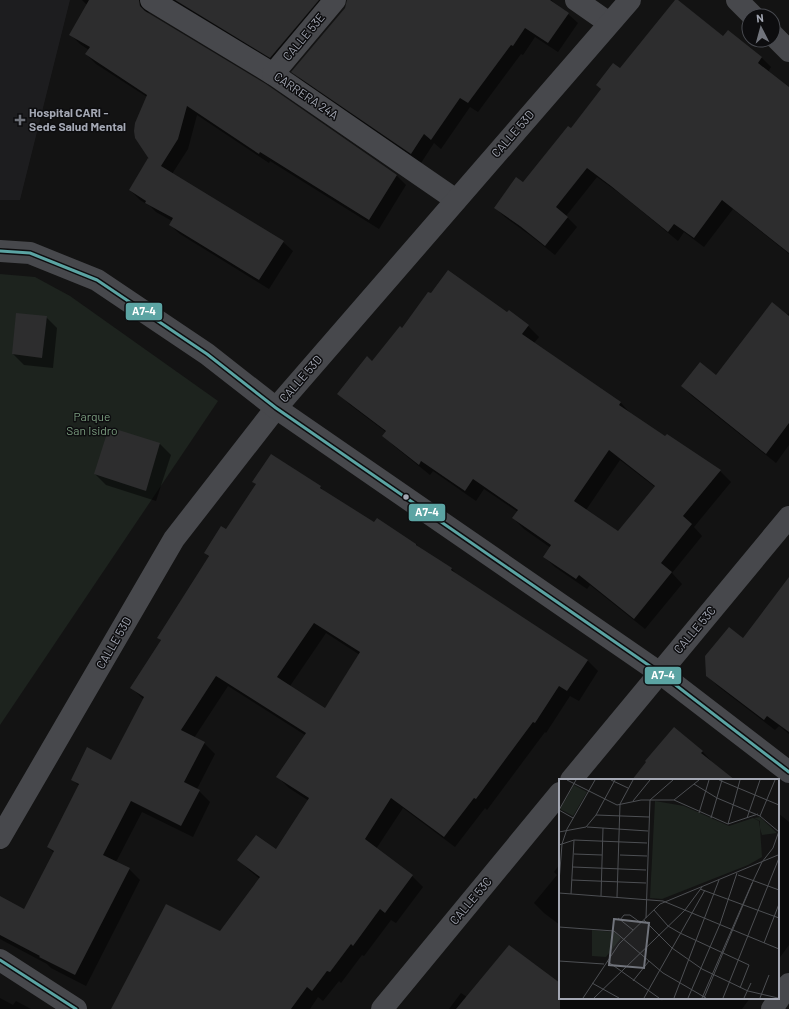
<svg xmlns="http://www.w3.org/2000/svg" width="789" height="1009" font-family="Barlow,sans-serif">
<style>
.built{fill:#1d1d1f}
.green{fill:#1d231e}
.shadow{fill:#0007;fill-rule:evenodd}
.building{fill:#2d2d2e;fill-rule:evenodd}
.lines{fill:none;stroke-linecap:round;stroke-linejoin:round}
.minor{stroke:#47484c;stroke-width:22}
.tertiary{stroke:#47484c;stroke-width:22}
.bus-1-casing{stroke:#0d0d0f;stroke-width:6}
.bus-1{stroke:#5ba4a3;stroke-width:3}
.poi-dot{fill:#71747c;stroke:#0d0d0f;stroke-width:1.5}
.bus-dot{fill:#a4a8b4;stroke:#0d0d0f;stroke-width:1.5}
.labels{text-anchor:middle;stroke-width:3;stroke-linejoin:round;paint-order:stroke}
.street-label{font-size:12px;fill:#a4a8b4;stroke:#0d0d0f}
.poi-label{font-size:12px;font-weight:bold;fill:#a4a8b4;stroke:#0d0d0f;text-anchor:start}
.park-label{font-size:12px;fill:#7c9e80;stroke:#0d0d0f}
.inset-road{fill:none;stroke:#4d4f53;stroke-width:1}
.view{fill:#71747c;fill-opacity:0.15;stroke:#71747c;stroke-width:2}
.inset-edge{fill:none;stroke:#a4a8b4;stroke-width:2}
.line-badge{stroke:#0d0d0f;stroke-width:1.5}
.badge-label{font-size:11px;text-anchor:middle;font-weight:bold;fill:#fff}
</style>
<rect width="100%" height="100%" fill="#131313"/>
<polygon class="built" points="0,0 70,0 20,200 0,200"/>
<polygon class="green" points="0,274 35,277 70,296 218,401 0,725"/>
<g class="shadow">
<polygon points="82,0 153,0 148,10 149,15 397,176 406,185 379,229 270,161 269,163 197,115 188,149 172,174 283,242 293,251 269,289 180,234 170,225 172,221 156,212 150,206 140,200 130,190 153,162 147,97 96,64 86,54 89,50 80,44 70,34 87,5"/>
<polygon points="170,0 337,0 280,67"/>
<polygon points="348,0 551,0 568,14 578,23 558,52 535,37 523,55 521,54 478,112 470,107 441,149 434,143 421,163 302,81 293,71 346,8"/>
<polygon points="677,0 723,37 728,31 762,58 771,67 768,72 789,88 789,254 733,209 704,247 684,232 678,241 622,195 597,177 566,216 577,227 555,255 531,236 505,217 495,208 523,183 571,130 602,90 597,85 620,69"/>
<path d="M 509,311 L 528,326 L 539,337 L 534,343 L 621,403 L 631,414 L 665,437 L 667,435 L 720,471 L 731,482 L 694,527 L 702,536 L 672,573 L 682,584 L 645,629 L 590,585 L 587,589 L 555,567 L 544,557 L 551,548 L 524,529 L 513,518 L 518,512 L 484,489 L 476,501 L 433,471 L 430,475 L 394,446 L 383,435 L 386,432 L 349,404 L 339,393 L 373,362 L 402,329 L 507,313 ZM 620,460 L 655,487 L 618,532 L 586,510 Z"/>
<polygon points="789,313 789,445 776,463 692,396 682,386 716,377"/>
<polygon points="46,317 57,328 53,368 24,365 13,354"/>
<polygon points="110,429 160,444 171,455 156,501 106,485 95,474"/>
<path d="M 320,487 L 327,494 L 375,524 L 416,544 L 420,549 L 452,569 L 461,579 L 587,660 L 598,671 L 579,701 L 570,696 L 546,733 L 545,732 L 487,810 L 485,808 L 455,847 L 403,808 L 376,849 L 412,876 L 423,887 L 396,923 L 391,920 L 364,956 L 362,955 L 341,983 L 339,981 L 323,1001 L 318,997 L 310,1009 L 129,1009 L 221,932 L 260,879 L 250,871 L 239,860 L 276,851 L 309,801 L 289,788 L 278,777 L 305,735 L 228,686 L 194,738 L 204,743 L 215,754 L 197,789 L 210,802 L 193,837 L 142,812 L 116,862 L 129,869 L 140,880 L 86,986 L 51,968 L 47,964 L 0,939 L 0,908 L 24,911 L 54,853 L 48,847 L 79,786 L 72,779 L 112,761 L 144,700 L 132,688 L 161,641 L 159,638 L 209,557 L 205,553 L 227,530 ZM 326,633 L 360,655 L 325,709 L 290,686 Z"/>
<polygon points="789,592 789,734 779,726 775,730 719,687 707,676"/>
<polygon points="674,728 703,752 712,762 712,763 733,780 633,780"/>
<polygon points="778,813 789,822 789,945 778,960"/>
<polygon points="560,864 560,925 544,913 534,903 557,875 554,872"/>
<polygon points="560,984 560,998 658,998 662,1001 664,998 750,998 742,1009 449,1009 461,993 467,997"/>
<polygon points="0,998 13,1005 16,1001 31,1009 0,1009"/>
</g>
<g class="building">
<polygon points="89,0 139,0 140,6 145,11 266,84 397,175 369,220 260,152 259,154 187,106 178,139 161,166 284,241 259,280 169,225 173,218 145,203 146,201 129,190 148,158 149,159 135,138 134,131 135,123 147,95 85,54 90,47 69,35"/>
<polygon points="175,0 319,0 270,58"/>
<polygon points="347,0 550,0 569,13 548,43 525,28 513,46 511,45 468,103 460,98 431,140 424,134 411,154 291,72 345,8"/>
<polygon points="675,0 678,0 723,36 728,30 762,57 758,63 789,87 789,253 722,200 694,238 674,224 668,232 611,186 587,168 556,207 568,217 545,246 520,226 494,208 516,177 523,182 568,126 571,128 601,89 596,85 613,63 620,68"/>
<path d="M 448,270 L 507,312 L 509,310 L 529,325 L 522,334 L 621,402 L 619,405 L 665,436 L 667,434 L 721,470 L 683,516 L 692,524 L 661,563 L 672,572 L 634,619 L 579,575 L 576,579 L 543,557 L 551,545 L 512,518 L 518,510 L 473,479 L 465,491 L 421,461 L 419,465 L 382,436 L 386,431 L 337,394 L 367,356 L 372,361 L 400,326 L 402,328 L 428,292 L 431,293 ZM 609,450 L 655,486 L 618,531 L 574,501 Z"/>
<polygon points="772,302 789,316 789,423 766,454 681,386 700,362 716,375"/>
<polygon points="16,313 47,316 42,358 12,354"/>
<polygon points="109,427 160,443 146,491 94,474"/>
<path d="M 271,454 L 321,486 L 320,488 L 374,522 L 377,518 L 416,544 L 416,545 L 452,568 L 451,570 L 588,660 L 567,691 L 559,686 L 535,723 L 533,722 L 476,799 L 474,798 L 444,837 L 391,798 L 365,839 L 413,875 L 385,913 L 380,909 L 353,946 L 351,944 L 330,972 L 327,971 L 312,991 L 307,987 L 291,1009 L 111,1009 L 166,904 L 220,931 L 260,877 L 237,860 L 256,835 L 276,849 L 309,798 L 276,777 L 306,733 L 216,676 L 181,730 L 205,742 L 184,782 L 200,790 L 181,826 L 131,801 L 103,855 L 130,868 L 75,975 L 39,957 L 40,956 L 0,935 L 0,896 L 24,909 L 54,851 L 47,847 L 79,784 L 71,780 L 87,747 L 111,760 L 144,697 L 130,688 L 161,640 L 157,638 L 209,556 L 204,553 L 221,526 L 226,529 L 256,484 L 252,482 ZM 314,623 L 360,652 L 325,708 L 277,677 Z"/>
<polygon points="789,577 789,732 767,716 764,720 706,676 705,656 729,627 743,638"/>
<polygon points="674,727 703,751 701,753 735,780 632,780 646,762 645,761"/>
<polygon points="509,945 560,983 560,1009 456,1009"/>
</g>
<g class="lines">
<g class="minor">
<polyline points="151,0 273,74 456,200"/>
<polyline points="576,0 609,23"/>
<polyline points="737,0 753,16"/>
<polyline points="773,35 789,51"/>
<polyline points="273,74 335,0"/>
<polyline points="571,780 789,517"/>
<polyline points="0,838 174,539 276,408 630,0"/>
<polyline points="382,1009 560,793"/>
<polyline points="772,1009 789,984"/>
</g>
<g class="tertiary">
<polyline points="0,251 30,253 97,280 207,354 276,408 660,673 789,772"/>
<polyline points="0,960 76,1009"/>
</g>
<defs>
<g id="bus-1">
<polyline points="0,251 30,253 97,280 207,354 276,408 660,673 789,772"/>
<polyline points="0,960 76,1009"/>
</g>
</defs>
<use href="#bus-1" class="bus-1-casing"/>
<use href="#bus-1" class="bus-1"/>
</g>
<path class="poi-dot" d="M18 114h4v4h4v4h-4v4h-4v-4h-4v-4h4z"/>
<circle class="bus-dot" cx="406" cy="497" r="3.5"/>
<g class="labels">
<g class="street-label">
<text transform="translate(304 37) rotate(-50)" y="4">CALLE 53E</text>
<text transform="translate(306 96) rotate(34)" y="4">CARRERA 24A</text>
<text transform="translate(513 134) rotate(-49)" y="4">CALLE 53D</text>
<text transform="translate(301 379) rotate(-49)" y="4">CALLE 53D</text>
<text transform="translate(695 630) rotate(-50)" y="4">CALLE 53C</text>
<text transform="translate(114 643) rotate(-60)" y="4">CALLE 53D</text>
<text transform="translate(471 901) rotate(-50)" y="4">CALLE 53C</text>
</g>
<g class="poi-label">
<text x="29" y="117">Hospital CARI -<tspan x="29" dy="14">Sede Salud Mental</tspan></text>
</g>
<g class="park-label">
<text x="92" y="421">Parque<tspan x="92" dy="14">San Isidro</tspan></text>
</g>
</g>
<g transform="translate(559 779)">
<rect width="220" height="220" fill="#131313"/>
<path d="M 15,6 L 28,13 L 14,37 L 1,30 ZM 96,22 L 125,27 L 170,47 L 194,39 L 200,42 L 201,49 L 201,42 L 195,39 L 201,38 L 218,54 L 203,56 L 201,49 L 203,78 L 189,86 L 103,120 L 91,119 ZM 33,151 L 55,153 L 62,159 L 47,178 L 33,177 Z" fill="#1d231e"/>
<path class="inset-road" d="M 8,1 L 58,26 L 82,21 L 115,21 L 169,45 L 199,35M 52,1 L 69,9M 160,1 L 220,26M 135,5 L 158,19 L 201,37 L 220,53M 115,21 L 140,1M 74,22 L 91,1M 0,31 L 17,1M 0,31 L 14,39M 140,34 L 150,1M 37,36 L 90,38M 201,37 L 216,1M 152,39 L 163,1M 188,39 L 201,1M 169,45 L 181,1M 28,48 L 89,52M 0,53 L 27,48 L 37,36 L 56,1M 0,66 L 15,61 L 88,64M 15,75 L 43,76M 61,76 L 88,77M 14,88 L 87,91M 179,96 L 220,111M 13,101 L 87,104M 0,103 L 3,65 L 8,50 L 36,1M 141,110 L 220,139M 0,114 L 104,122 L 220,170M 12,115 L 15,61M 42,117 L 44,49M 58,118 L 61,25 L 74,1M 95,131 L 109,147 L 121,154 L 190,186 L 181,209M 59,139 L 74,151M 87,139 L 91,21 L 114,1M 61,141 L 65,136 L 71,136 L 82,144M 85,141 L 113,169 L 143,190 L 189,212 L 219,219M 0,148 L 55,152 L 104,194 L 147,219M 205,164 L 220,125M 0,182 L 45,185M 48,182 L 100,219M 74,202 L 90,182M 33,204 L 60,219M 24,219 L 60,165 L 101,125 L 219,76M 35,219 L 126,131 L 143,108M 85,219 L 146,111M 115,219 L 160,101M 129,219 L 161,145 L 178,94M 143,219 L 193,104M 145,219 L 195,100 L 203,83 L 214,69 L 220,52M 164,219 L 220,79M 185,219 L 192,204M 201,219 L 210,196"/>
<path class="view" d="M 55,140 L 90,144 L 85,189 L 50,186 Z"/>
<rect width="220" height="220" class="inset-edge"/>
</g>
<g class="line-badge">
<rect x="125" y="302" width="38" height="19" rx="4" fill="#5ba4a3"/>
<rect x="408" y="503" width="38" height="19" rx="4" fill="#5ba4a3"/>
<rect x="644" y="666" width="38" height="19" rx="4" fill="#5ba4a3"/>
</g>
<g class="badge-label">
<text x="144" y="315">A7-4</text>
<text x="427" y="516">A7-4</text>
<text x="663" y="679">A7-4</text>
</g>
<g transform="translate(761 28) rotate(354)"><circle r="19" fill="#0d0d0f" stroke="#494b51"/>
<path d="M0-3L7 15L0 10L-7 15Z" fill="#71747c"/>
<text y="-6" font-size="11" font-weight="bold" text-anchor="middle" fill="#a4a8b4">N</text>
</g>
</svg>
